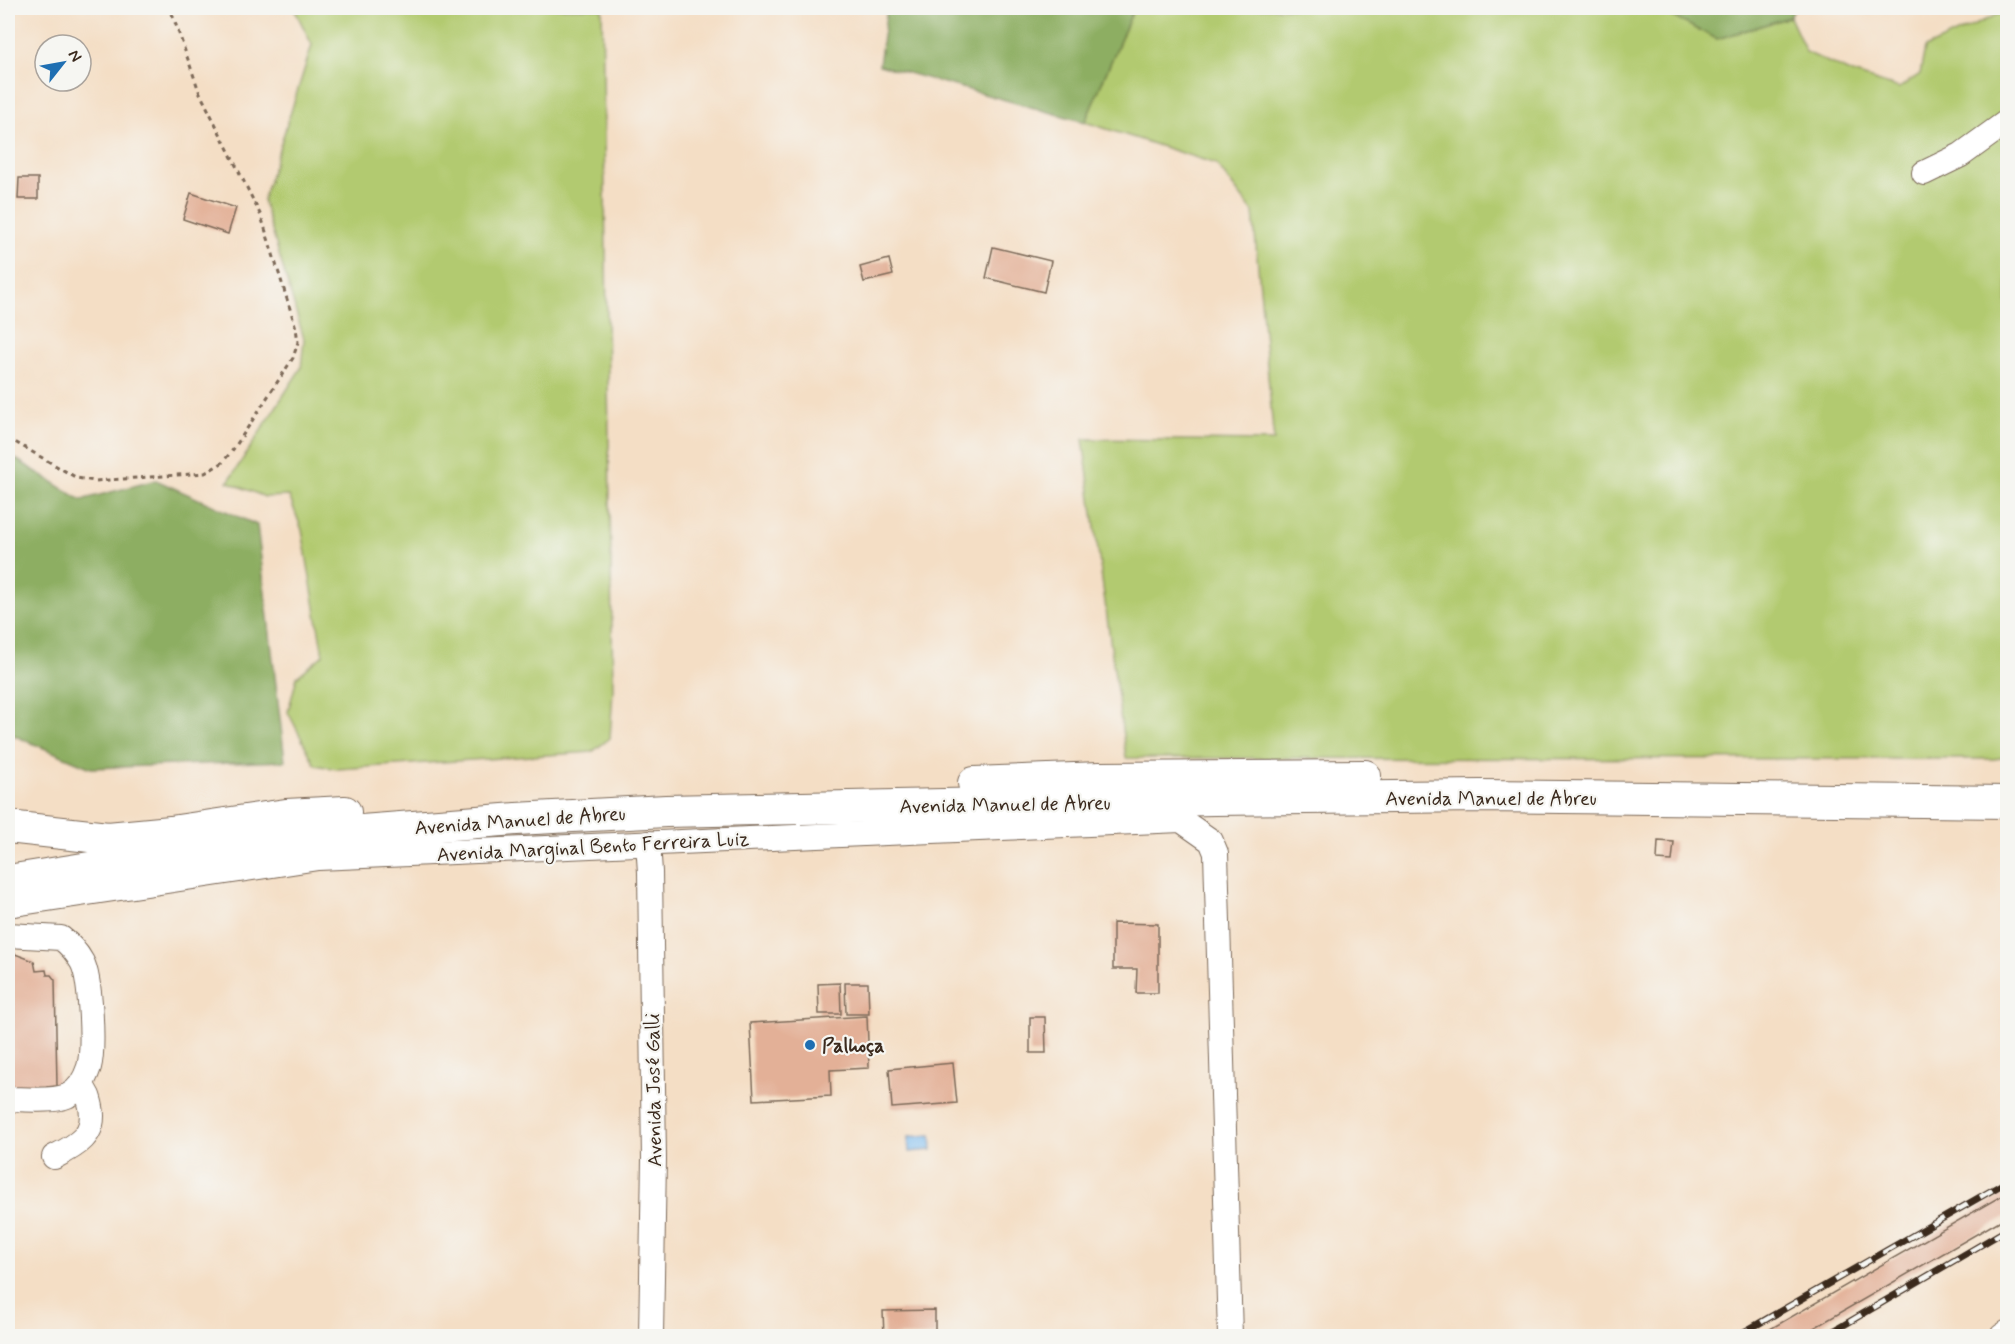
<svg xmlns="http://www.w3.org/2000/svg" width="2015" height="1344" font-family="Mynerve,sans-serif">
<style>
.green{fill:#b2ca6f;stroke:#767a46;stroke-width:1.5}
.forest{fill:#8dae62;stroke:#646c40;stroke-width:1.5}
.water{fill:#7cbbf0;stroke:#5c7287;stroke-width:1.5}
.building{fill:#e3b097}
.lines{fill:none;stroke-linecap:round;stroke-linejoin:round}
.minor-casing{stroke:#7c6958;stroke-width:26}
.major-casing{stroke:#7c6958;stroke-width:34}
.path{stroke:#7c6958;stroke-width:3;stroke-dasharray:4.5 4.5;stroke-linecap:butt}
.minor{stroke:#fff;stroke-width:24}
.major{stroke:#fff;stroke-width:32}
.rail-casing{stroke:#3b2a1e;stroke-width:7}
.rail{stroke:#f6f6f2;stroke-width:4.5;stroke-dasharray:14;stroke-linecap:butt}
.poi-dot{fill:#1f6fb2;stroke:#f6f6f2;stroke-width:2}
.labels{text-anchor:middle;stroke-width:4.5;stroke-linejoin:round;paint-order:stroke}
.street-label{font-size:20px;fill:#3b2a1e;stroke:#f6f6f2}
.poi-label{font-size:20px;font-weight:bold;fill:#3b2a1e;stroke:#f6f6f2;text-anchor:start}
</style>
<rect width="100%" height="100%" fill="#f6f6f2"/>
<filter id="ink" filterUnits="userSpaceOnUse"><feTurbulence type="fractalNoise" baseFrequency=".0167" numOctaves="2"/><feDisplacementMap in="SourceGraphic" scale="12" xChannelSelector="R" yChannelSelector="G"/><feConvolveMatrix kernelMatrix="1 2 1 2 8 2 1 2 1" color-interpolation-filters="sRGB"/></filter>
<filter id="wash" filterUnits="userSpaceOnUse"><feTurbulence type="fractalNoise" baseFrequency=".008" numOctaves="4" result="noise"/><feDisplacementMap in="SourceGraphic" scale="24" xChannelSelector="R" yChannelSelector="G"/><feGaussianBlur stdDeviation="1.35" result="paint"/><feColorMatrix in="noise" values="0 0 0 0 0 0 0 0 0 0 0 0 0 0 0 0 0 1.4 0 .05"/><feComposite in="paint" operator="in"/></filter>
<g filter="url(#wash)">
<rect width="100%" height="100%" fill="#f4dec5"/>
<g class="green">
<polygon points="294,8 602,8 613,690 610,738 592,752 337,769 315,765 288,712 297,677 323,655 302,530 289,496 265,497 228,482 301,368 304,339 263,200 312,45"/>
<polygon points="1134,8 1655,8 1717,39 1790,17 1806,52 1852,73 1899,88 1920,74 1925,48 2007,10 2007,757 1994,759 1126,758 1083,439 1274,441 1253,212 1216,164 1085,122"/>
</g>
<g class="forest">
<polygon points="887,8 1134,8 1085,122 879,65"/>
<polygon points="1655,8 1795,8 1790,17 1717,39"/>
<polygon points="8,454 81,500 156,480 257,525 285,761 91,768 8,733"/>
</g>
<polygon class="water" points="931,1135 932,1150 909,1152 908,1137"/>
<g id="blocks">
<g class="building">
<polygon points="19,178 38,178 38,199 18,199"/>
<polygon points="191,193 236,208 228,234 183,219"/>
<polygon points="993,247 1051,261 1044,292 986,278"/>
<polygon points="889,259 893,275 864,282 860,267"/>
<polygon points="1658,841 1674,842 1672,861 1657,860"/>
<polygon points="1113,923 1158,924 1158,993 1136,993 1137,969 1113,969"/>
<polygon points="8,954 15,954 34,961 36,971 46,970 47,975 51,975 55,980 57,1086 47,1087 46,1093 8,1094"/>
<polygon points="840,983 841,1014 819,1014 818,984"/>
<polygon points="845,983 868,983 869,1014 846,1014"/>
<polygon points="867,1016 869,1068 830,1070 831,1096 754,1100 750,1023"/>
<polygon points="1030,1017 1045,1017 1046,1053 1030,1053"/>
<polygon points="953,1063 957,1103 892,1108 889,1069"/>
<polygon points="2008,1192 2008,1216 1800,1336 1758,1336"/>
<polygon points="935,1310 935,1336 884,1336 883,1311"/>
</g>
</g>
</g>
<g filter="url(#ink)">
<use href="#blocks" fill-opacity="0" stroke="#7c6958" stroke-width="1.5"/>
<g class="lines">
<defs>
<g id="minor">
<polyline points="1924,173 1961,155 2008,121"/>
<polyline points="648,843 650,872 654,1159 651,1336"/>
<polyline points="8,905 318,858 1181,820 1211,841 1216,853 1230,1336"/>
<path d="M 8,935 L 61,938 C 69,944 77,953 82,962 C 91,978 94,1049 89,1067 C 85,1079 79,1091 67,1096 C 54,1102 23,1099 8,1099"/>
<path d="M 54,1157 C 76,1146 97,1135 91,1107 C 89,1098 88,1093 81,1086"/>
<polyline points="2002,1336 2008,1332"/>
</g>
<g id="major">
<polyline points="974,783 1100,778 1365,776"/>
<polyline points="8,827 108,838 171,832 286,815 345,812"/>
<polyline points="8,881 285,837 516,819 666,811 1214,799 1480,796 2008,802"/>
</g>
</defs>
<use href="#minor" class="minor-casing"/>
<use href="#major" class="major-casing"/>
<polyline class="path" points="8,438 77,478 95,481 205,473 222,463 235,447 293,358 298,342 296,328 261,216 199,91 170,8"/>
<use href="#minor" class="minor"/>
<use href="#major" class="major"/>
<defs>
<g id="rail">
<polyline points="1737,1336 2008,1181"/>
<polyline points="1825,1336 2008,1229"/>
</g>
</defs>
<use href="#rail" class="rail-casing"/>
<use href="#rail" class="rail"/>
</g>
</g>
<circle class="poi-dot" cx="810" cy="1045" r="6"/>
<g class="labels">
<g class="street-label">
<text x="1491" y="805">Avenida Manuel de Abreu</text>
<text transform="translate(1005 804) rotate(-1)" y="7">Avenida Manuel de Abreu</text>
<text transform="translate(520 820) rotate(-4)" y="7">Avenida Manuel de Abreu</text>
<text transform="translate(593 846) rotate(-3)" y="7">Avenida Marginal Bento Ferreira Luiz</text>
<text transform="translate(653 1090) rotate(-91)" y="7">Avenida José Galli</text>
</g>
<g class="poi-label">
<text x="822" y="1052">Palhoça</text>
</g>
</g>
<rect width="2015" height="1344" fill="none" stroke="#f6f6f2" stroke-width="30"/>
<g transform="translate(63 63) rotate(59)"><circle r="28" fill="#f6f6f2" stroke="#aba49d" stroke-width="1.5"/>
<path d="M0-4.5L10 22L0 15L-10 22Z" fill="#1f6fb2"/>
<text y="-9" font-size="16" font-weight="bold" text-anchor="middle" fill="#3b2a1e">N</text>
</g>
</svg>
